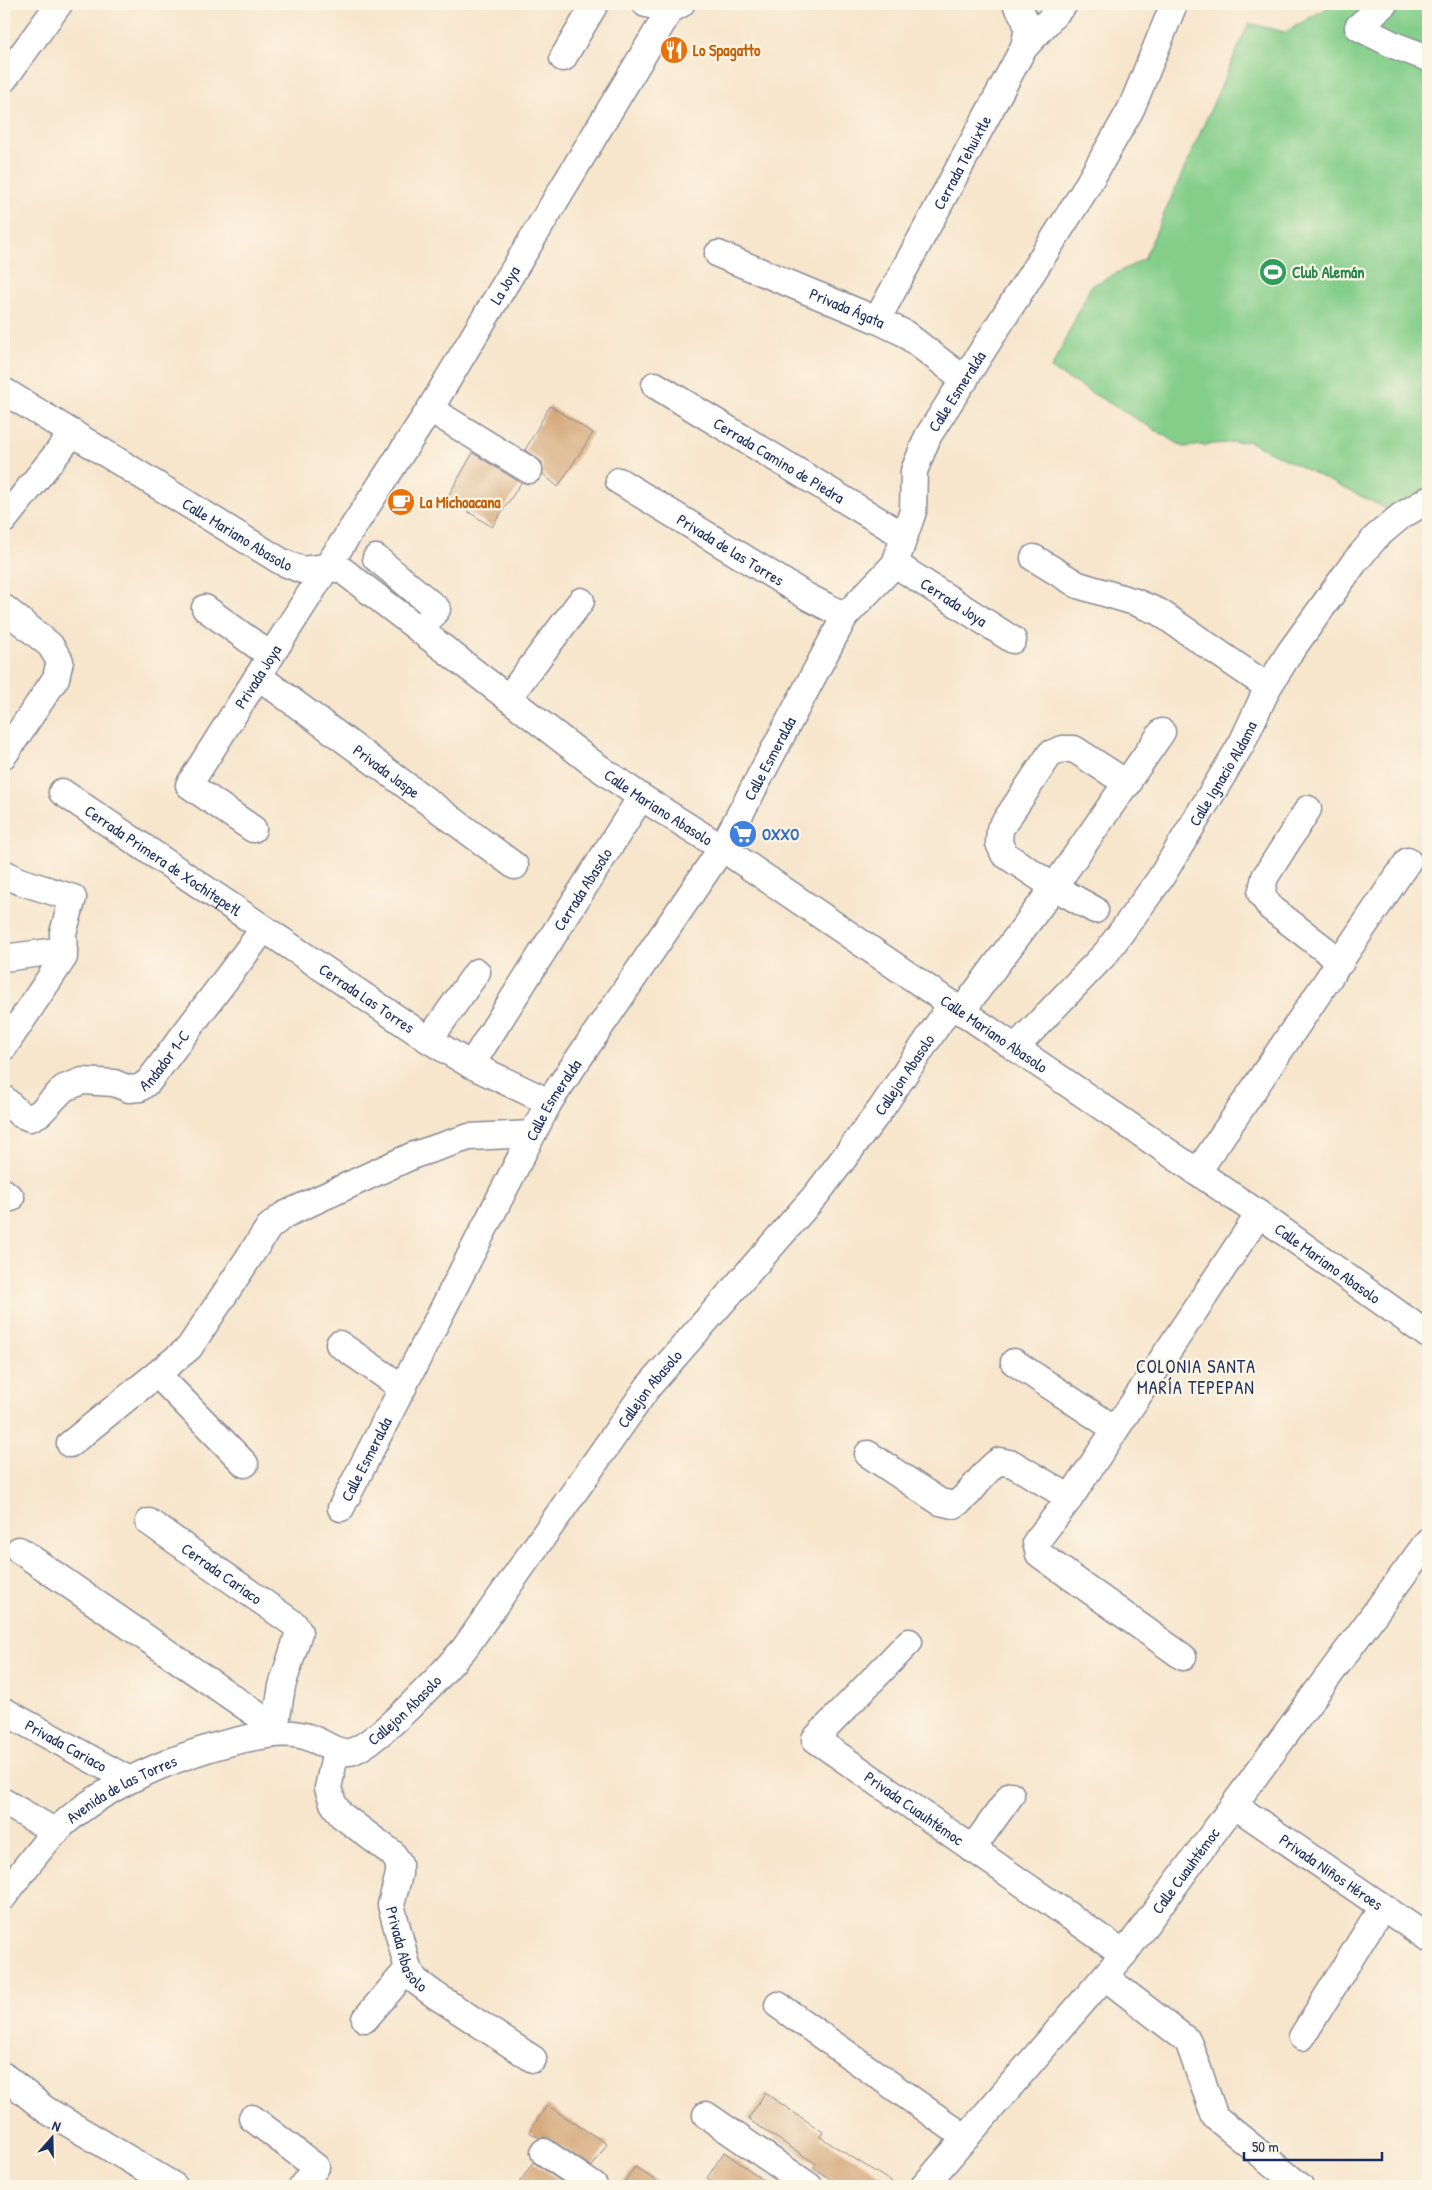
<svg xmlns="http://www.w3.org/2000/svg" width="1432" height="2190" font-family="'Patrick Hand',sans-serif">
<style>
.green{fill:#84ce8a;stroke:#507e74}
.building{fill:#d6aa7e}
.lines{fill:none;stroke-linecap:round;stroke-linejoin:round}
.minor-casing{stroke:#898a95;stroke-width:29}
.minor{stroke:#fff;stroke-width:26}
.labels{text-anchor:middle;stroke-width:4.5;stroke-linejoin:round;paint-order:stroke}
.food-label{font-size:16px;font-weight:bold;fill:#c56008;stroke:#fcf5e5;text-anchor:start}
.street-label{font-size:16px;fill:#1b2f5e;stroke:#fcf5e5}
.leisure-label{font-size:16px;font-weight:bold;fill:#27864d;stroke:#fcf5e5;text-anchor:start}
.shop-label{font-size:16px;font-weight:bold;fill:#366cbe;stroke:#fcf5e5;text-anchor:start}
.neighbourhood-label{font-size:18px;letter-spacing:1px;fill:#1b2f5e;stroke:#fcf5e5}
</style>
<rect width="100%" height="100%" fill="#fcf5e5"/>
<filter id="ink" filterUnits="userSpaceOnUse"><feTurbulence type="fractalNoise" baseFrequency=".02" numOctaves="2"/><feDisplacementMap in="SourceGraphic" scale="10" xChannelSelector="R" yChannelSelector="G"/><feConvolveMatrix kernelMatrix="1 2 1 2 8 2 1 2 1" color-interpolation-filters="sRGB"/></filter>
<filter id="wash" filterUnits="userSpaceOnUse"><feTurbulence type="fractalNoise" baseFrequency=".0096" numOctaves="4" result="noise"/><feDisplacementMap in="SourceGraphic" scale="20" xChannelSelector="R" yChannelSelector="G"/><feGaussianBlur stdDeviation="1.12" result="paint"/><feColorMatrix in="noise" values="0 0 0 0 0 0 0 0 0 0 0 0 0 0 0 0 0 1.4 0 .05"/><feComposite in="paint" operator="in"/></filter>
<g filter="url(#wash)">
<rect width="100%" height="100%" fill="#f7e5cc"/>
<polygon class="green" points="1334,4 1428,4 1428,500 1401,516 1248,441 1184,447 1051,369 1091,286 1144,259 1249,23 1285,32"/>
<g id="blocks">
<g class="building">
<polygon points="550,406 593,433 558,487 543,474 542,462 525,450"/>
<polygon points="473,453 521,483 492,527 447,498"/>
<polygon points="765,2093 823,2132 820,2137 898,2186 842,2186 813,2168 816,2164 748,2119"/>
<polygon points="547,2105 607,2144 592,2167 552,2140 546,2137 539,2138 529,2132"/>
<polygon points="724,2152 772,2186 719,2186 707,2178"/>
<polygon points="533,2162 536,2164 568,2186 517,2186"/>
<polygon points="635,2167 664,2186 621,2186"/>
</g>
</g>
</g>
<g filter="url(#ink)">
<use href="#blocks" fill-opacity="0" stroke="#898a95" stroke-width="1"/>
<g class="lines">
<defs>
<g id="minor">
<polyline points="646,4 670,10"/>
<polyline points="1384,4 1358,27 1396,46 1428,58"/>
<polyline points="1023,49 1064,4"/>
<polyline points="563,58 595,4"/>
<polyline points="4,79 59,4"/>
<path id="s1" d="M 718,254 L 877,320 L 904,333 L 965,380"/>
<path id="s2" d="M 877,320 L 1023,49 C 1030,28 1028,22 1016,4"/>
<path id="s3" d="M 655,385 L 904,536"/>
<path id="s4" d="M 4,391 L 282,562 L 302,570 L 327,567 L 342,570 L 591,762 L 641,797 L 722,848 L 1259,1214 L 1428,1335"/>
<polyline points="430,409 529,470"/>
<path id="s5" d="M 619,481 L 808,597 L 845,616"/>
<polyline points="4,520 73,433"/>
<polyline points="376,558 437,609 421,631"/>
<polyline points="1034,558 1078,585 1135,602 1159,612 1268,687"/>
<path id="s6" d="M 895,564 L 1013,640"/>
<polyline points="4,608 50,645 60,661 56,678 4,755"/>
<polyline points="205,608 271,656"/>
<path id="s7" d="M 258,676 L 515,866"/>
<polyline points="508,698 581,601"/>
<path id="s8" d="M 62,792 L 429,1040 L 471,1065 L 549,1102"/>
<polyline points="1308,809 1265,877 1261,894 1271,908 1341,962"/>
<path id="s9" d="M 253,829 L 189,785 L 327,567 L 430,409 L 670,10 L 681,4"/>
<polyline points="4,873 19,881 73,898 63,933 64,957 4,1047"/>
<polyline points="1095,910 1054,887 1004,854 999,843 1000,829 1050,754 1063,749 1074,749 1128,784"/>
<polyline points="4,958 64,950"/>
<polyline points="961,1012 1054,887 1162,732"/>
<polyline points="429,1040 477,972"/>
<path id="s10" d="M 1015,1048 L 1106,953 L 1160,879 L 1242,743 L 1268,687 L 1290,652 L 1354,563 L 1376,537 L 1401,516 L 1428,500"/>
<path id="s11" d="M 471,1065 L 641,797"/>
<path id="s12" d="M 4,1099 L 20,1114 L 30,1118 L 40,1113 L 64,1088 L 83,1081 L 114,1083 L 129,1089 L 140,1088 L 149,1081 L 263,930"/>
<polyline points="1197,1173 1408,861"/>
<polyline points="4,1192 11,1198"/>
<polyline points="339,1344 403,1388"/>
<polyline points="1014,1362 1115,1429"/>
<polyline points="158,1375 245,1464"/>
<polyline points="70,1444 189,1348 269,1227 284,1215 414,1155 469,1137 531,1134"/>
<path d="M 868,1454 L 940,1502 L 954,1505 C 974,1494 981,1472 999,1461 L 1013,1464 L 1070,1498 L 1259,1214"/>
<polyline points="1070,1498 1036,1542 1039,1554 1183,1657"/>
<path id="s13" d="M 341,1508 L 549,1102 L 722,848 L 845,616 L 895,564 L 913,511 L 914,471 L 928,436 L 1083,193 L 1131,109 L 1174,4"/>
<path id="s14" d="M 149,1522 L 294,1624 L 299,1632 L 282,1686 L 274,1734"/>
<polyline points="19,1550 275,1727"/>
<path id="s15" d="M 909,1642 L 815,1739 L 1124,1954"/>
<path id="s16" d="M 4,1711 L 129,1780"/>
<path id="s17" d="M 336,1751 L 328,1788 L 333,1803 L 341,1815 L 392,1853 L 399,1863 L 399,1874 L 391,1905 L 408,1969 L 416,1981 L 435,1995 L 533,2059"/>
<polyline points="4,1802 56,1832"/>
<path id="s18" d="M 1234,1805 L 1428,1938"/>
<polyline points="972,1849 1011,1795"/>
<path id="s19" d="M 4,1896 C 20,1875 37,1851 56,1831 C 106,1781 204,1743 274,1734 C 287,1733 303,1734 315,1740 C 326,1744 337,1754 350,1752 C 376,1746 444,1672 464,1649 L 648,1387 L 816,1195 L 881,1109 L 951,1005"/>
<polyline points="1105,1977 1188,2041 1215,2117 1300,2186"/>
<polyline points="778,2005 966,2138"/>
<polyline points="365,2019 408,1969"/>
<polyline points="1302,2037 1382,1907"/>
<polyline points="4,2076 46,2110 174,2186"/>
<polyline points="706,2115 809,2186"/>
<polyline points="252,2118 316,2167 302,2186"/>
<polyline points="544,2152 594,2186"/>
<path id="s20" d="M 924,2186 L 1124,1954 L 1428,1541"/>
</g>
</defs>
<use href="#minor" class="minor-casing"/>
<use href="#minor" class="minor"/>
</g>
</g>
<defs>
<symbol id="restaurant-disc" viewBox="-11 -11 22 22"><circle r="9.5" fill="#e8710a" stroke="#fcf5e5"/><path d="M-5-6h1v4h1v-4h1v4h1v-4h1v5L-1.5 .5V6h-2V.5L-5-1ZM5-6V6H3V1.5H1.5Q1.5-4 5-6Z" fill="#fff"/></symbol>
<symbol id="stadium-disc" viewBox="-11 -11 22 22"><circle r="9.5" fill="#2e9e5b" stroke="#fcf5e5"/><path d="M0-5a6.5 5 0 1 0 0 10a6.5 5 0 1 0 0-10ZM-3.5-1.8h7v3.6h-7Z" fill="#fff"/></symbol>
<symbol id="cafe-disc" viewBox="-11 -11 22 22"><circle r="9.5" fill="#e8710a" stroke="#fcf5e5"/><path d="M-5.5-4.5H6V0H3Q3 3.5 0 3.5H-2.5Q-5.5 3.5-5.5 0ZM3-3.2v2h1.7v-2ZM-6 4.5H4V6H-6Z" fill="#fff"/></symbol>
<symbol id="supermarket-disc" viewBox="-11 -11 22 22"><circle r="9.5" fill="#3f7fe0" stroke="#fcf5e5"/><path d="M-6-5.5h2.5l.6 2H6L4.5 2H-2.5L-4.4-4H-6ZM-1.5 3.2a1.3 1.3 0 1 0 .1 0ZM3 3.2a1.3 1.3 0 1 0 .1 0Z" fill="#fff"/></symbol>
</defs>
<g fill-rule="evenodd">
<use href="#restaurant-disc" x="658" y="34" width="32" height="32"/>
<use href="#stadium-disc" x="1257" y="256" width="32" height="32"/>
<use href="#cafe-disc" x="385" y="486" width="32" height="32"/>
<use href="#supermarket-disc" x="727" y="818" width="32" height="32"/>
</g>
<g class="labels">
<g class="food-label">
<text x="693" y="56">Lo Spagatto</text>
<text x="420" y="508">La Michoacana</text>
</g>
<g class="street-label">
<text dy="6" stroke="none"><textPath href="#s2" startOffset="179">Cerrada Tehuixtle</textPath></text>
<text dy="6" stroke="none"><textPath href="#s9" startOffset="669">La Joya</textPath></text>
<text dy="6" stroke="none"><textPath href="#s1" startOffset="140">Privada Ágata</textPath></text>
<text dy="6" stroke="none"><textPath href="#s13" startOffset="1285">Calle Esmeralda</textPath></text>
<text dy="6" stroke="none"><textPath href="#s3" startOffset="145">Cerrada Camino de Piedra</textPath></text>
<text dy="6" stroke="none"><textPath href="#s4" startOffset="274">Calle Mariano Abasolo</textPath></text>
<text dy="6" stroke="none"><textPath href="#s5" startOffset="131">Privada de las Torres</textPath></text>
<text dy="6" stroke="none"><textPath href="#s6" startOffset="70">Cerrada Joya</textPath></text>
<text dy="6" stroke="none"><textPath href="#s9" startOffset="206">Privada Joya</textPath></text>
<text dy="6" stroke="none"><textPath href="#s13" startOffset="865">Calle Esmeralda</textPath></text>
<text dy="6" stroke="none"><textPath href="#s7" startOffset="160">Privada Jaspe</textPath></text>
<text dy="6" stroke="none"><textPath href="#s10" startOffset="346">Calle Ignacio Aldama</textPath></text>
<text dy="6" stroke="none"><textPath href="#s4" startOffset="784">Calle Mariano Abasolo</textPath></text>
<text dy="6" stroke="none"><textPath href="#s8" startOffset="122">Cerrada Primera de Xochitepetl</textPath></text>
<text dy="6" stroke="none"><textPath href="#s11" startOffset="208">Cerrada Abasolo</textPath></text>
<text dy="6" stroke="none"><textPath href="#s8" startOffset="368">Cerrada Las Torres</textPath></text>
<text dy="6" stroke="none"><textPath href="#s4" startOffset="1189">Calle Mariano Abasolo</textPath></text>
<text dy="6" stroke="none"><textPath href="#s12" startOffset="194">Andador 1-C</textPath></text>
<text dy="6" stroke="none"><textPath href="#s19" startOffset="1284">Callejon Abasolo</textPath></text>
<text dy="6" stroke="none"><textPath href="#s13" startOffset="460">Calle Esmeralda</textPath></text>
<text dy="6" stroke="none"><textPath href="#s4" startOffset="1594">Calle Mariano Abasolo</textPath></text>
<text dy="6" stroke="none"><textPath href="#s19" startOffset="879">Callejon Abasolo</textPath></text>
<text dy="6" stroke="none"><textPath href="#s13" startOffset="55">Calle Esmeralda</textPath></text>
<text dy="6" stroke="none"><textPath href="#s14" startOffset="89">Cerrada Cariaco</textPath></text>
<text dy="6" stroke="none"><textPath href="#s19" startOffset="474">Callejon Abasolo</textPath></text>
<text dy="6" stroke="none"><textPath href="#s16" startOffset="71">Privada Cariaco</textPath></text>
<text dy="6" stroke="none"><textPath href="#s19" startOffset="162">Avenida de las Torres</textPath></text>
<text dy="6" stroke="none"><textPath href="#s15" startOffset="256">Privada Cuauhtémoc</textPath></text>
<text dy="6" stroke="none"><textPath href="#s20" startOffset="410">Calle Cuauhtémoc</textPath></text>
<text dy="6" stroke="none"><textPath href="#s18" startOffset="118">Privada Niños Héroes</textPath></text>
<text dy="6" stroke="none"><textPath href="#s17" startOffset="234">Privada Abasolo</textPath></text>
</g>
<g class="leisure-label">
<text x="1292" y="278">Club Alemán</text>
</g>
<g class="shop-label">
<text x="762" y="840">OXXO</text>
</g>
<g class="neighbourhood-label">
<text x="1196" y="1373">COLONIA SANTA<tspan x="1196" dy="21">MARÍA TEPEPAN</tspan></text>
</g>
</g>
<rect width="1432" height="2190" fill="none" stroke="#fcf5e5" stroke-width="20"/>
<g transform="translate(52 2138) rotate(20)" stroke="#fcf5e5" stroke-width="4" paint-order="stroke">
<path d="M0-4L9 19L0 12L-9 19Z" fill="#1b2f5e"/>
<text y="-8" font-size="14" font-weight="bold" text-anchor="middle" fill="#1b2f5e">N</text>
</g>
<path d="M1244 2152v8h138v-8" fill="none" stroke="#1b2f5e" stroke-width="2.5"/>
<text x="1252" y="2152" font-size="15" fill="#1b2f5e" stroke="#fcf5e5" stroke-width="4" paint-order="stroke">50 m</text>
</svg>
